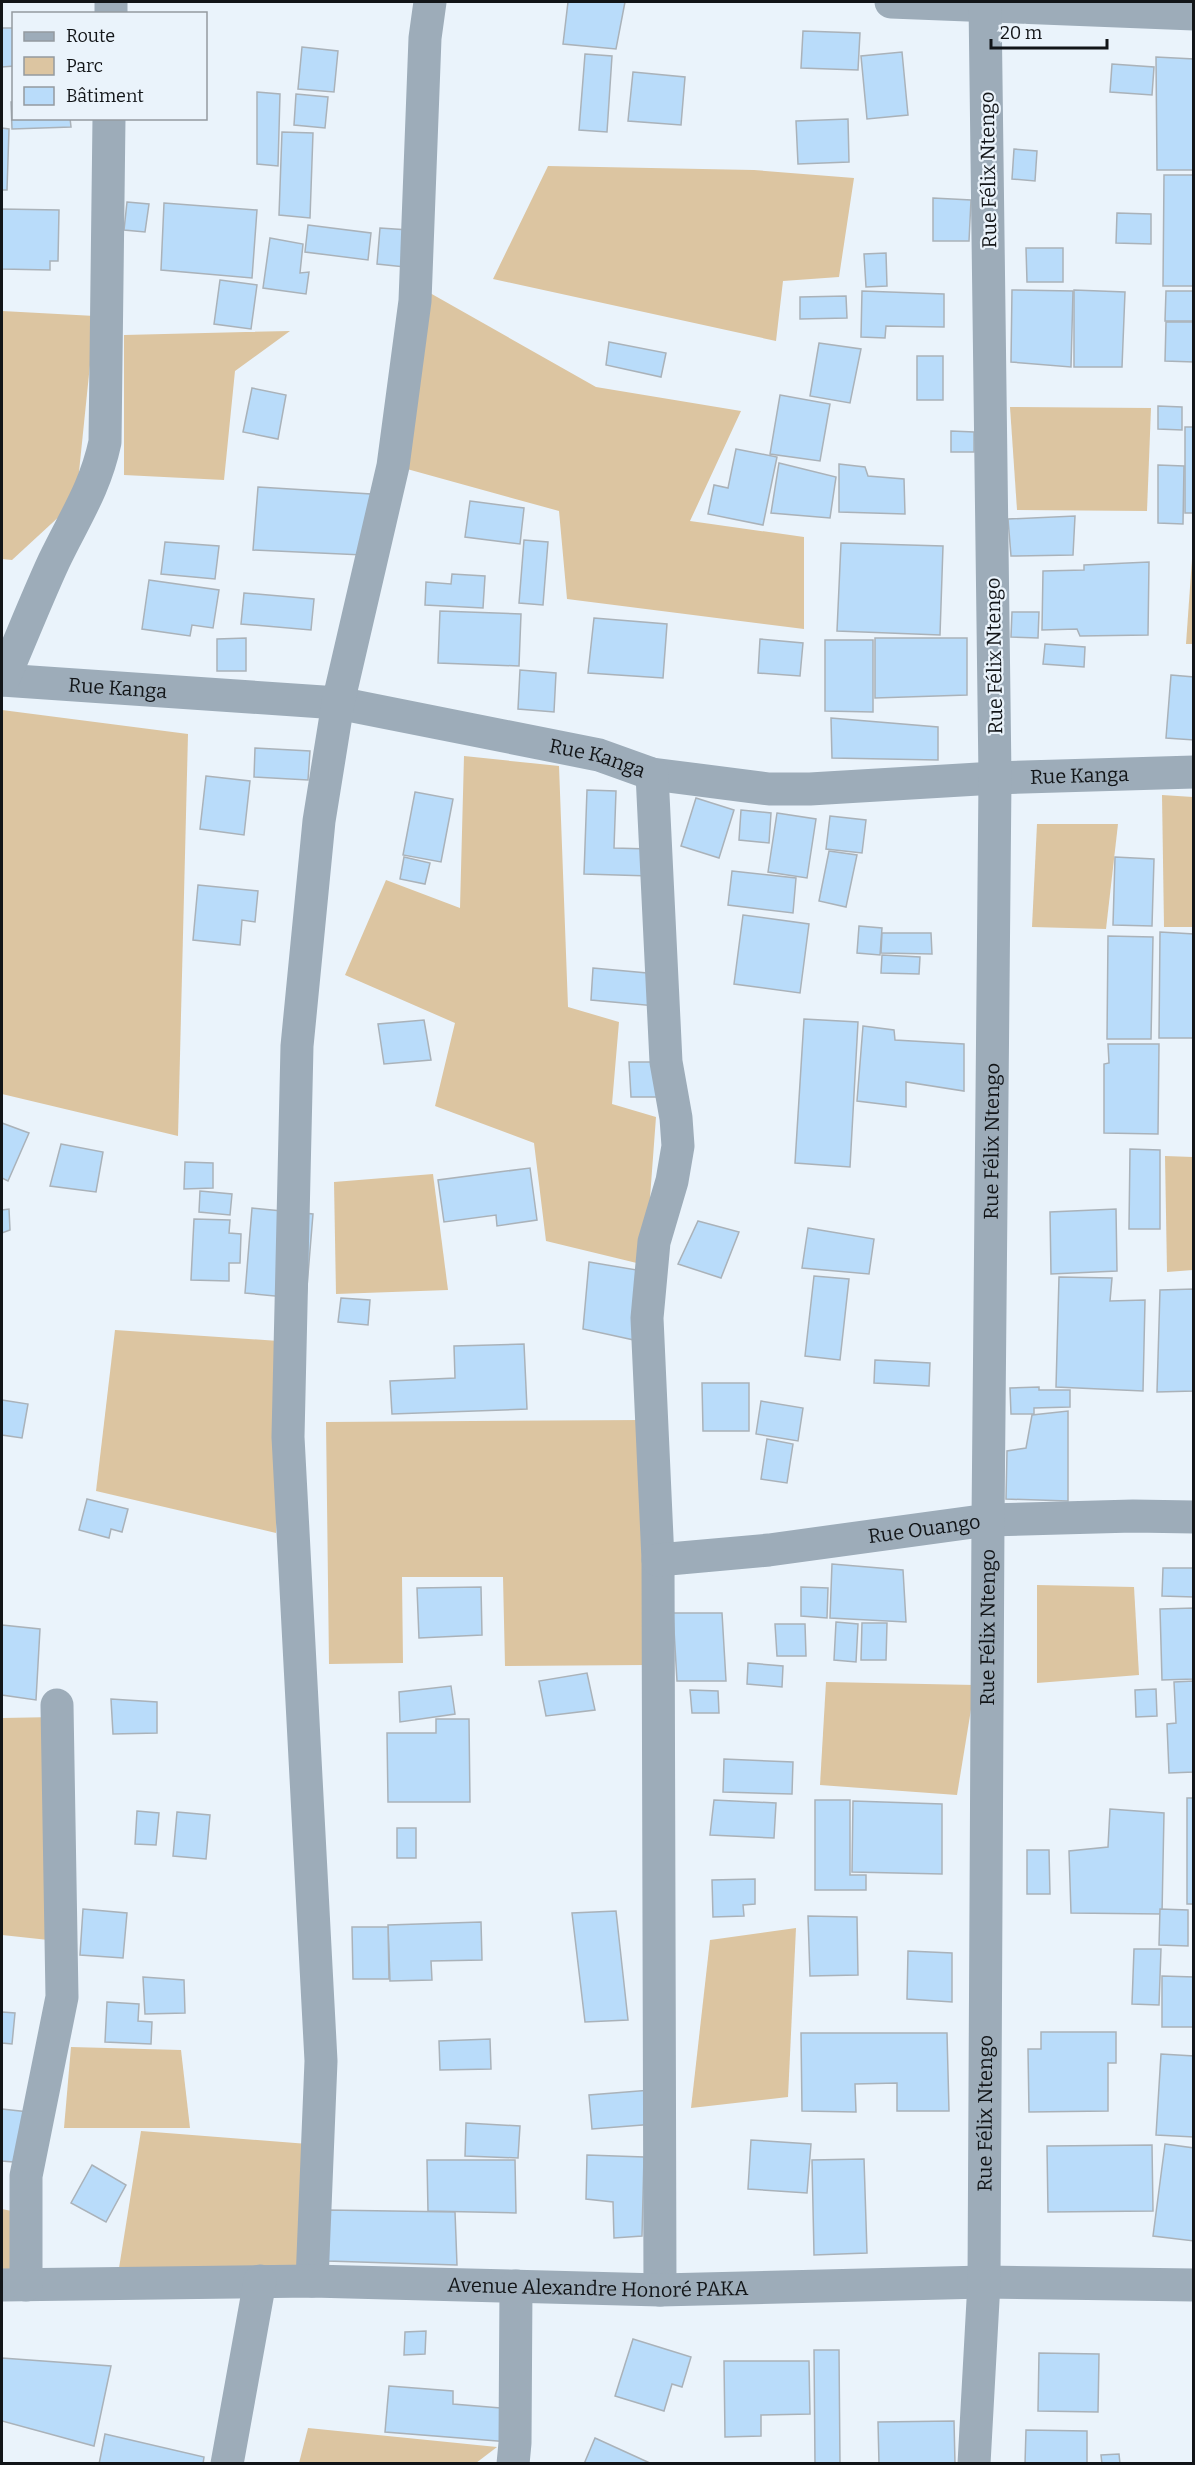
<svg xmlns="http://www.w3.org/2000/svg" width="1195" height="2465" font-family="Bitter,serif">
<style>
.green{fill:#dcc5a1}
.building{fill:#b9dcfa;stroke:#aab2b9;stroke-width:1.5}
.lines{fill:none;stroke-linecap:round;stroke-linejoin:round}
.minor{stroke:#9dacb9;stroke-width:33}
.labels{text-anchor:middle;stroke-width:4.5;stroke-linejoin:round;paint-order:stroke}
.street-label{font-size:20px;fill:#121518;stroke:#eaf3fb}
</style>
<rect width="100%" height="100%" fill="#eaf3fb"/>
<g class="green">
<polygon points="548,166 754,170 854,178 839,277 783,281 776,341 493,279"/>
<polygon points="430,293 596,387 741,411 690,521 804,537 804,629 567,599 559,511 407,469"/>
<polygon points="2,311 95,316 76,501 12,560 2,559"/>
<polygon points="290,331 235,371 224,480 124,475 124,335"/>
<polygon points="1010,407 1151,408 1147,511 1017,510"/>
<polygon points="1193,545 1193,644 1186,644"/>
<polygon points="2,710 188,734 178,1136 2,1094"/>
<polygon points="464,756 559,766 568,1007 619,1022 612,1104 656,1117 645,1265 546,1241 534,1143 435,1106 455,1023 345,975 386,880 460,908"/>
<polygon points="1162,795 1193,797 1193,927 1164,927"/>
<polygon points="1037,824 1118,824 1106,929 1032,927"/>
<polygon points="1165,1156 1193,1157 1193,1270 1167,1272"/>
<polygon points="433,1174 448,1290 336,1294 334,1182"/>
<polygon points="115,1330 279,1341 276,1533 96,1491"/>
<polygon points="643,1420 646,1665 505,1666 503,1577 402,1577 403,1663 329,1664 326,1422"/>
<polygon points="1037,1585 1134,1587 1139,1675 1037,1683"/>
<polygon points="826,1682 975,1685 957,1795 820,1785"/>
<polygon points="56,1717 67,1942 2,1935 2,1718"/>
<polygon points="796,1928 788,2097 691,2108 710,1940"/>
<polygon points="71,2047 181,2050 190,2128 64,2128"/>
<polygon points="141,2131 308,2144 296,2274 119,2268"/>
<polygon points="2,2209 21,2213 13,2279 2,2279"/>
<polygon points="308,2428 497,2447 476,2463 299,2463"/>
</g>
<g class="building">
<polygon points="568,2 625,2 616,49 563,44"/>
<polygon points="2,28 14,28 14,66 2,67"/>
<polygon points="803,31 860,33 858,70 801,68"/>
<polygon points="302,47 338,51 334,92 298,89"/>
<polygon points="902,52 908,115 867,119 861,56"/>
<polygon points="585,54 612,56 607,132 579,130"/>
<polygon points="1156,57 1194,59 1194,170 1157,170"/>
<polygon points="1112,64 1154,67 1152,95 1110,92"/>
<polygon points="633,72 685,77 681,125 628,121"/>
<polygon points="257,92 280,94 278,166 257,164"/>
<polygon points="296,94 328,97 325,128 294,125"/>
<polygon points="11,102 14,102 14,118 70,118 71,127 12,129"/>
<polygon points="848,119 849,162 798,164 796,121"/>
<polygon points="2,128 9,129 7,190 2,190"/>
<polygon points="282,132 313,133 310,218 279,215"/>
<polygon points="1014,149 1037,151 1035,181 1012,179"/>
<polygon points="1164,175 1194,175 1194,286 1163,286"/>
<polygon points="933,198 971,200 969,241 933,241"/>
<polygon points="127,202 149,204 145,232 124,230"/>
<polygon points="164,203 257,210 252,278 161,270"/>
<polygon points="2,209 59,210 58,261 50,261 50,270 2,269"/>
<polygon points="1117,213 1151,214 1151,244 1116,243"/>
<polygon points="308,225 371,233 368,260 305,252"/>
<polygon points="380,228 409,230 405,267 377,264"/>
<polygon points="270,238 303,244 300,273 309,272 306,294 263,288"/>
<polygon points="1026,248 1063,248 1063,282 1027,282"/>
<polygon points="886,253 887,286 866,287 864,254"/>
<polygon points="220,280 257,285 251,329 214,324"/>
<polygon points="1012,290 1073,291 1071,367 1011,362"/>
<polygon points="1074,290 1125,292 1122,367 1074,367"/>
<polygon points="862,291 944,294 944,327 886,326 885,338 861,337"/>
<polygon points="1166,291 1193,291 1193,321 1165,321"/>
<polygon points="846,296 847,318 800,319 800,297"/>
<polygon points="1166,322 1194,322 1194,362 1165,361"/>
<polygon points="609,342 666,353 661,377 606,365"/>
<polygon points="819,343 861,349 850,403 810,396"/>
<rect x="917" y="356" width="26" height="44"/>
<polygon points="252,388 286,395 278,439 243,432"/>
<polygon points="780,395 830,404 820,461 770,454"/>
<polygon points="1158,406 1182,407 1182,430 1158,429"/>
<rect x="1185" y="427" width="9" height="86"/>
<polygon points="951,431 974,432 974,452 951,452"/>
<polygon points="736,449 777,457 763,525 708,514 714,485 728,488"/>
<polygon points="779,463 836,477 830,518 771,513"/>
<polygon points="839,464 865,467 868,476 904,479 905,514 839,512"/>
<polygon points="1158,465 1184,466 1183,524 1158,523"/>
<polygon points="258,487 371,494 363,555 253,550"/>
<polygon points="470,501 524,508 520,544 465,537"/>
<polygon points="1075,516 1073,555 1011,556 1008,519"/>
<polygon points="524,540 548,542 543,605 519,603"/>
<polygon points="165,542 219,546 215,579 161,574"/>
<polygon points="841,543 943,546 940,635 837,631"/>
<polygon points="1149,562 1148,635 1080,636 1077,629 1042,630 1043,571 1084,570 1084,565"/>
<polygon points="452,574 485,576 483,608 425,605 426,582 451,584"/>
<polygon points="149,580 219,590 213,628 192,625 190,636 142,629"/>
<polygon points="244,593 314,599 311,630 241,624"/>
<polygon points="440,611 521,614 519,666 438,663"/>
<polygon points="1012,612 1039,612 1038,638 1011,637"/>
<polygon points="594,618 667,624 663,678 588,673"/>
<polygon points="246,638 246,671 217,671 217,639"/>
<polygon points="875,638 967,638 967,695 875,698"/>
<polygon points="760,639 803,643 800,676 758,673"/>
<polygon points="825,640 873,640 873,712 825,711"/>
<polygon points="1045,644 1085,647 1084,667 1043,664"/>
<polygon points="520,670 556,673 554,712 518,709"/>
<polygon points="1171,675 1194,677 1194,740 1166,738"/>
<polygon points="831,718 938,727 938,760 832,758"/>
<polygon points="255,748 310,751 308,780 254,777"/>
<polygon points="206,776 250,781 244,835 200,829"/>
<polygon points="587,790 616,791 614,848 650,849 650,876 584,874"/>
<polygon points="415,792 453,799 441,862 403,855"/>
<polygon points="696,798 734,810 719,858 681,846"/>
<polygon points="741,810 771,813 769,843 739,840"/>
<polygon points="777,813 816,819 807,878 768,872"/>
<polygon points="830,816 866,820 862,853 826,849"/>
<polygon points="829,851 857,855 846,907 819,901"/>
<polygon points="404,857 430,863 425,884 400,879"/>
<polygon points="1115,857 1154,859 1152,926 1113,925"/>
<polygon points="732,871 796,878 793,913 728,905"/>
<polygon points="198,885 258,891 255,922 242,920 240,945 193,940"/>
<polygon points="743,915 809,924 800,993 734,984"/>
<polygon points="859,926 882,928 880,955 857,953"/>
<polygon points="1160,932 1194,934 1194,1038 1159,1038"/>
<polygon points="882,933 931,933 932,954 881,953"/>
<polygon points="1108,936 1153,937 1151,1039 1107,1039"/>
<polygon points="882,955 920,957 919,974 881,973"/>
<polygon points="593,968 658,974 656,1006 591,1000"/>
<polygon points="804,1019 858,1022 850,1167 795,1163"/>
<polygon points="424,1020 431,1060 384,1064 378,1024"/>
<polygon points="863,1026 894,1030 895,1040 964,1044 964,1091 906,1082 906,1107 857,1101"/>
<polygon points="1108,1044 1159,1044 1158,1134 1104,1133 1104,1064 1109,1063"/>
<polygon points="629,1062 664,1062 667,1097 631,1097"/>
<polygon points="2,1123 29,1133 8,1181 2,1178"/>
<polygon points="61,1144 103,1152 96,1192 50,1186"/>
<polygon points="1130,1149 1160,1150 1160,1229 1129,1229"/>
<polygon points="185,1162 213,1163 213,1188 184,1189"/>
<polygon points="530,1168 537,1220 497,1226 496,1215 444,1222 438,1180"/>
<polygon points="200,1191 232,1194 230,1215 199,1212"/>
<polygon points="252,1208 313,1214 306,1299 245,1293"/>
<polygon points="9,1209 10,1230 2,1233 2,1210"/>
<polygon points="1116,1209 1117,1271 1051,1274 1050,1212"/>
<polygon points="194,1219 230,1220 229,1233 241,1234 240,1263 229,1263 229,1281 191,1280"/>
<polygon points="698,1221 739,1232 721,1278 678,1264"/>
<polygon points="808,1228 874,1239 869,1274 802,1268"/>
<polygon points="589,1262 643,1271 634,1340 583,1329"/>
<polygon points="814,1276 849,1279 840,1360 805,1356"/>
<polygon points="1059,1277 1112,1278 1110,1301 1145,1300 1143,1391 1056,1387"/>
<polygon points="1194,1289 1194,1391 1157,1392 1160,1290"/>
<polygon points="341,1298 370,1300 368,1325 338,1322"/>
<polygon points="524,1344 527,1409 392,1414 390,1381 455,1378 454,1346"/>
<polygon points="875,1360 930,1363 929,1386 874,1383"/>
<polygon points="702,1383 749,1383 749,1431 703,1431"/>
<polygon points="1039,1387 1039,1390 1070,1390 1070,1407 1034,1408 1034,1414 1011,1414 1010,1388"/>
<polygon points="2,1400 28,1404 22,1438 2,1435"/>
<polygon points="761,1401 803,1408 798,1441 756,1434"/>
<polygon points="1068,1411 1068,1501 1006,1499 1007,1451 1026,1448 1032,1415"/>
<polygon points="767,1439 793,1444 787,1483 761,1479"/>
<polygon points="87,1499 128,1509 122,1532 111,1529 109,1538 79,1530"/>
<polygon points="832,1564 903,1570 906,1622 830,1618"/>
<polygon points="1163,1568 1194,1568 1194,1597 1162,1596"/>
<polygon points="481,1587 482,1635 419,1638 417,1588"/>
<polygon points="801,1587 828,1588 827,1618 801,1616"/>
<polygon points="1194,1608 1194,1679 1162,1680 1160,1609"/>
<polygon points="673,1613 722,1613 726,1681 677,1681"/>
<polygon points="836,1622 858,1624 856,1662 834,1660"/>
<polygon points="862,1623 887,1623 886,1660 861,1660"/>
<polygon points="775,1624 805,1624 806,1656 777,1656"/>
<polygon points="2,1625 40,1629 36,1700 2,1695"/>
<polygon points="748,1663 783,1666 782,1687 747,1684"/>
<polygon points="587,1673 595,1710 546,1716 539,1681"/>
<polygon points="1194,1681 1194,1772 1169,1773 1167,1724 1176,1723 1174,1682"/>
<polygon points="451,1686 455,1714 400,1722 399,1692"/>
<polygon points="1156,1689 1157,1716 1136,1717 1135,1690"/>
<polygon points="690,1690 718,1691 719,1713 692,1713"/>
<polygon points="111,1699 157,1702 157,1733 113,1734"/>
<polygon points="436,1719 469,1719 470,1802 388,1802 387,1733 436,1733"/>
<polygon points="724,1759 793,1762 792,1794 723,1792"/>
<rect x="1187" y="1798" width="7" height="106"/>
<polygon points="714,1800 776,1803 774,1838 710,1835"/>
<polygon points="815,1800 850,1800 850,1875 866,1875 866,1890 815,1890"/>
<polygon points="853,1801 942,1804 942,1874 852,1872"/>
<polygon points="1110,1809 1164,1813 1162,1914 1071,1913 1069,1851 1108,1847"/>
<polygon points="137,1811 159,1813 156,1845 135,1844"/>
<polygon points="177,1812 210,1815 206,1859 173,1856"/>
<rect x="397" y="1828" width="19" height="30"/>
<polygon points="1027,1850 1049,1850 1050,1894 1027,1894"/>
<polygon points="755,1879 755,1904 743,1905 744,1916 713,1917 712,1880"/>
<polygon points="83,1909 127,1913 123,1958 80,1955"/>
<polygon points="1160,1909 1188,1910 1188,1946 1159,1945"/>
<polygon points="616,1911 628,2020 585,2022 572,1913"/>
<polygon points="808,1916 857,1917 858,1975 810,1976"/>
<polygon points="481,1922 482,1960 431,1961 432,1980 390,1981 388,1925"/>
<polygon points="352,1927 388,1927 389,1979 353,1979"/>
<polygon points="1134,1949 1161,1949 1159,2005 1132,2004"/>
<polygon points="908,1951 952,1953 952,2002 907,1999"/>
<polygon points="1162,1976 1194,1977 1194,2027 1162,2027"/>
<polygon points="143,1977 184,1980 185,2013 145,2014"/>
<polygon points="107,2002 139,2004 138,2021 152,2022 151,2044 105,2042"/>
<polygon points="2,2012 15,2013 12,2044 2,2043"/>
<polygon points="1041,2032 1116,2032 1116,2063 1108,2063 1108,2111 1029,2112 1028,2049 1041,2049"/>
<polygon points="801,2033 947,2033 949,2111 897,2111 897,2083 855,2084 856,2112 802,2111"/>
<polygon points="490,2039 491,2069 440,2070 439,2041"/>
<polygon points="1161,2054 1194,2056 1194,2137 1156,2135"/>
<polygon points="651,2090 655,2124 592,2129 589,2095"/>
<polygon points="2,2109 29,2112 25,2163 2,2161"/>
<polygon points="466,2123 520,2126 518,2158 465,2156"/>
<polygon points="751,2140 811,2144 807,2193 748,2189"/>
<polygon points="1165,2144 1194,2148 1194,2241 1153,2236"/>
<polygon points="1152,2145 1153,2211 1048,2212 1047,2146"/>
<polygon points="587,2155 644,2157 642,2236 614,2238 613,2202 586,2199"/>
<polygon points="864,2159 867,2253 814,2255 812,2160"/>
<polygon points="427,2160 515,2160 516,2213 428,2211"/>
<polygon points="92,2165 126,2185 106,2222 71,2203"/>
<polygon points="327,2210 455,2212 457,2265 327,2261"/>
<polygon points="426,2331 425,2354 404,2355 405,2332"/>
<polygon points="633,2339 691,2357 682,2387 672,2384 664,2411 615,2396"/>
<polygon points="814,2350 839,2350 840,2464 815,2464"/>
<polygon points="1039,2353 1099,2354 1098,2412 1038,2411"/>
<polygon points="2,2358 111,2366 94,2446 2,2421"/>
<polygon points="724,2361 809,2361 810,2414 761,2415 761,2436 725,2437"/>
<polygon points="389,2386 453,2391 453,2404 524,2410 522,2443 385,2432"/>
<polygon points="954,2421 955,2464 879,2464 878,2422"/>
<polygon points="1026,2430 1087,2431 1087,2464 1025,2464"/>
<polygon points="105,2434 204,2457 203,2464 99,2464"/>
<polygon points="595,2438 652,2464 584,2464"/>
<polygon points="1119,2454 1120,2464 1102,2464 1101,2455"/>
</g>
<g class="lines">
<g class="minor">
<polyline points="891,2 1194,14"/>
<polyline points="111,14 111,2"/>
<path id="s1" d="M 2,680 L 338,703 L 599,755 L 652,774 L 769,789 L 810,789 L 995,778 L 1194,772"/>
<path d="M 3,680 C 20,641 36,600 54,561 C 74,519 95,489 105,442 L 109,118"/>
<polyline points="652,774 666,1062 676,1118 678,1146 672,1181 654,1242 647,1318 658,1560 660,2290"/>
<path id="s2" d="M 658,1560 L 769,1550 L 988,1520 L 1133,1516 L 1194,1517"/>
<polyline points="312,2281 321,2061 288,1437 297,1046 319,821 338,703 393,466 415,301 425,38 430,2"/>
<path id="s3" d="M 2,2285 L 312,2281 L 660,2290 L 984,2282 L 1194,2285"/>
<polyline points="26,2285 26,2176 62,1997 57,1705"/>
<polyline points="227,2464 260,2281"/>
<polyline points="513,2464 515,2443 516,2286"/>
<path id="s4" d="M 974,2464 L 984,2282 L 988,1520 L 995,778 L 985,2"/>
</g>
</g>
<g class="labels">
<g class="street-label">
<text transform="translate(988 170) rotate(-91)" y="7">Rue Félix Ntengo</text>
<text transform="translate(994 656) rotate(-91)" y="7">Rue Félix Ntengo</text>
<text dy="7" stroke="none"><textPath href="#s1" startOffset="116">Rue Kanga</textPath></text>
<text dy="7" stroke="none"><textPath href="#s1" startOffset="602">Rue Kanga</textPath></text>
<text dy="7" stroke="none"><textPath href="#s1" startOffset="1088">Rue Kanga</textPath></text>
<text dy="7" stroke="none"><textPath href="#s4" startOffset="1323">Rue Félix Ntengo</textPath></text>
<text dy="7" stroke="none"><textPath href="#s2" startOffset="268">Rue Ouango</textPath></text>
<text dy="7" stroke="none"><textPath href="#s4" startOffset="837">Rue Félix Ntengo</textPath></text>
<text dy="7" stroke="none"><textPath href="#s4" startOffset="351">Rue Félix Ntengo</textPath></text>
<text dy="7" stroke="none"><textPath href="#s3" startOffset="596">Avenue Alexandre Honoré PAKA</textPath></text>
</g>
</g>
<rect width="1195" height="2465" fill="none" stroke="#121518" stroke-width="6"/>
<rect x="12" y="12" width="195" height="108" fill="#eaf3fb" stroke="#949aa0" stroke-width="1.5"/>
<rect x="24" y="32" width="30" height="9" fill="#9dacb9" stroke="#949aa0" stroke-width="1.5"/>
<text x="66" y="42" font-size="18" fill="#121518">Route</text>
<rect x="24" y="57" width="30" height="18" fill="#dcc5a1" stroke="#949aa0" stroke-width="1.5"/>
<text x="66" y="72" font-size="18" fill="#121518">Parc</text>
<rect x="24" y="87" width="30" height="18" fill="#b9dcfa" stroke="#949aa0" stroke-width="1.5"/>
<text x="66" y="102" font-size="18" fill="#121518">Bâtiment</text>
<path d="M991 39v9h116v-9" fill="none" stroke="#121518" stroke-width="3"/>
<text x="1000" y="39" font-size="18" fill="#121518" stroke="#eaf3fb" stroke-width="4.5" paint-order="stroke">20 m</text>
</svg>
